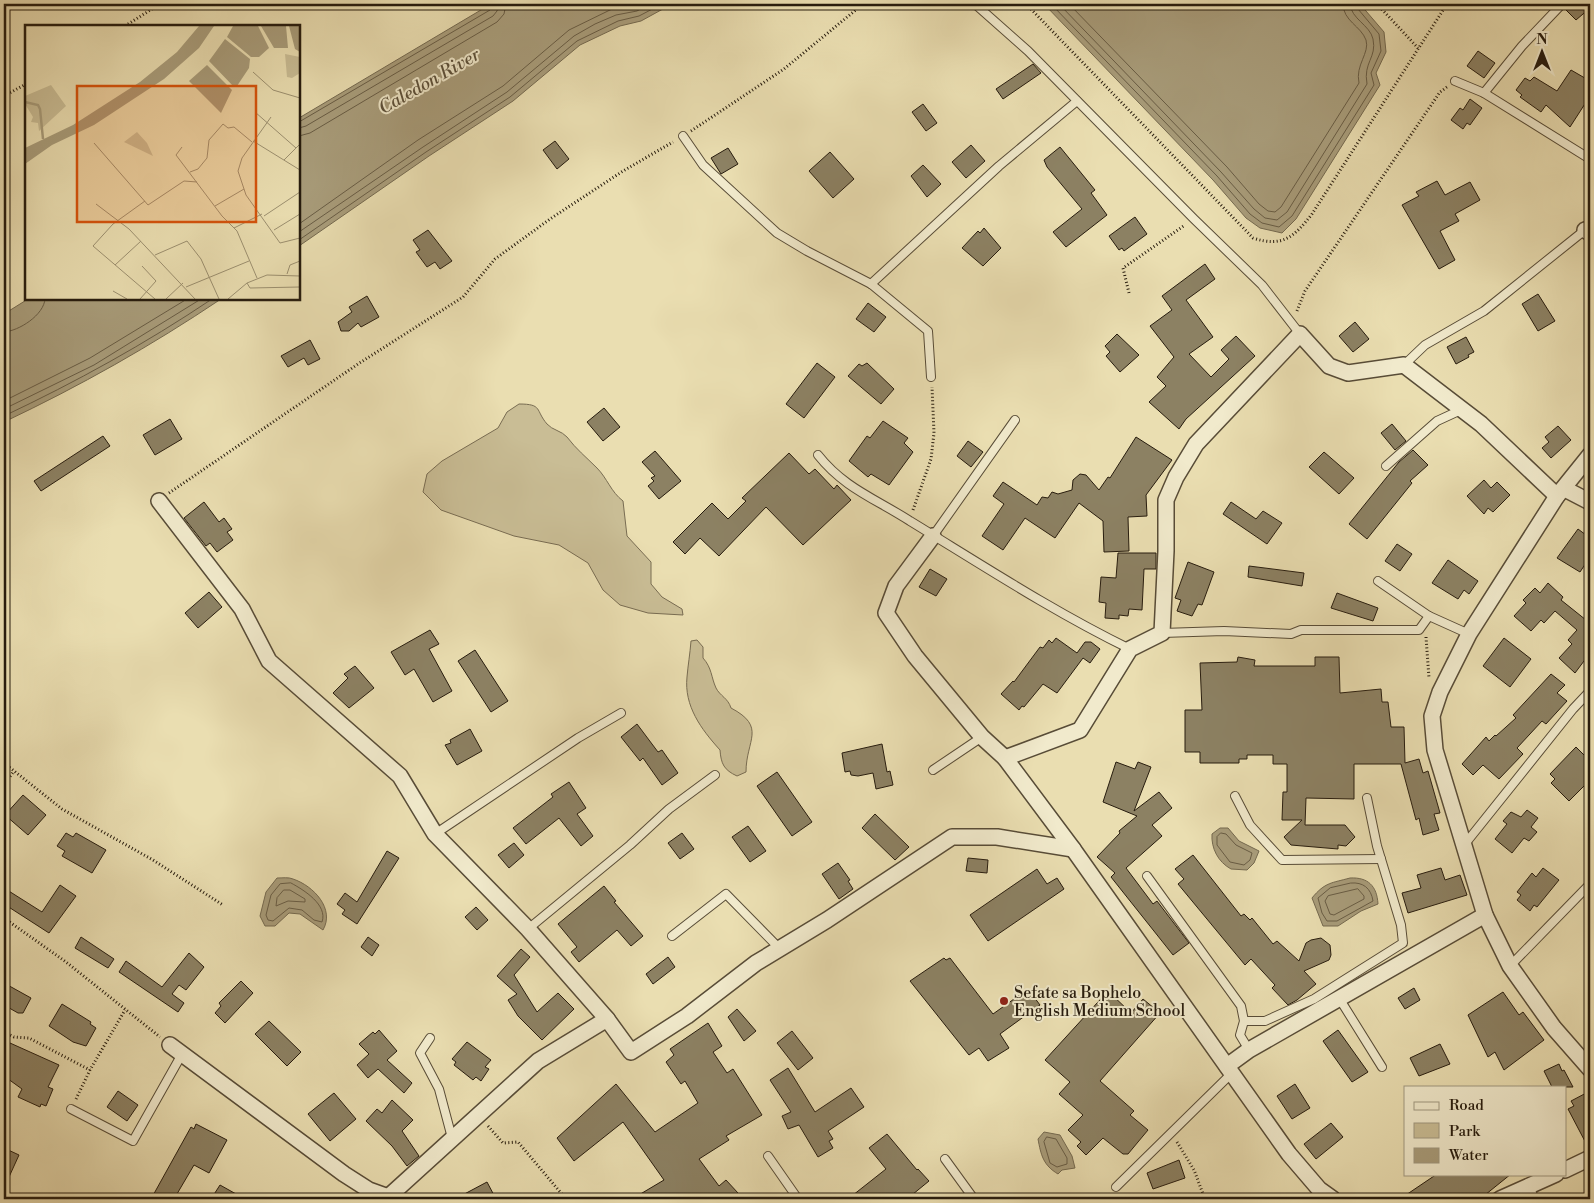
<svg xmlns="http://www.w3.org/2000/svg" width="1594" height="1203" font-family="'Libre Bodoni',serif">
<style>
.green{fill:#c9bd95;stroke:#786c52}
.water{fill:#a89c7a;stroke:#74694f}
.lines{fill:none;stroke-linecap:round;stroke-linejoin:round}
.shore{stroke:#685c44;stroke-width:1}
.building{fill:#8c8163;stroke:#271c0e}
.service-casing{stroke:#584c37;stroke-width:10}
.minor-casing{stroke:#584c37;stroke-width:18}
.path{stroke:#271c0e;stroke-width:3;stroke-dasharray:1 2.5;stroke-linecap:butt}
.service{stroke:#f1eacc;stroke-width:8}
.minor{stroke:#f1eacc;stroke-width:15}
.poi-dot{fill:#8f2418;stroke:#f1eacc;stroke-width:2}
.labels{text-anchor:middle;stroke-width:4;stroke-linejoin:round;paint-order:stroke}
.poi-label{font-size:16px;fill:#271c0e;stroke:#f1eacc;text-anchor:start}
.water-label{font-size:18px;font-style:italic;fill:#5b4f39;stroke:#f1eacc}
.inset-river{fill:none;stroke:#a89c7a;stroke-width:2.5}
.inset-road{fill:none;stroke:#9c9070;stroke-width:1}
.view{fill:#d5530c;fill-opacity:0.15;stroke:#d5530c;stroke-width:2.5}
.inset-edge{fill:none;stroke:#271c0e;stroke-width:2.5}
</style>
<rect width="100%" height="100%" fill="#eadeb1"/>
<filter id="stains"><feTurbulence type="fractalNoise" baseFrequency=".004" numOctaves="4"/><feColorMatrix values="0 0 0 0 .2 0 0 0 0 .09 0 0 0 0 .02 0 0 0 .5 -.17"/></filter>
<radialGradient id="worn" r=".72"><stop offset=".6" stop-color="#630" stop-opacity="0"/><stop offset="1" stop-color="#630" stop-opacity=".3"/></radialGradient>
<g class="green">
<path d="M 519,404 C 543,404 535,410 547,424 C 552,430 562,431 567,437 C 576,449 586,457 597,468 C 607,478 611,492 623,501 L 627,536 L 651,562 L 651,584 L 662,597 L 682,609 L 683,615 L 648,613 L 620,605 L 603,590 L 588,563 L 559,545 L 514,536 L 441,510 L 423,492 L 427,474 L 442,461 L 498,428 L 507,412 Z"/>
<path d="M 697,640 L 703,647 L 703,658 C 712,668 711,677 716,688 C 720,696 728,698 731,708 C 767,727 746,740 746,772 L 737,776 C 724,770 721,764 720,750 C 701,729 684,706 687,677 C 688,665 690,654 691,641 Z"/>
</g>
<g class="water">
<polygon points="491,4 672,4 641,21 620,26 580,45 513,101 429,156 299,246 299,118"/>
<polygon points="1044,4 1360,4 1384,32 1386,52 1376,73 1380,85 1296,219 1282,233 1260,228 1246,218 1213,180"/>
<path d="M 28,299 L 221,299 C 151,346 80,386 4,422 L 4,314 Z"/>
<path d="M 1220,828 L 1228,828 L 1239,841 L 1259,851 L 1254,863 L 1247,870 L 1231,869 C 1218,862 1211,848 1212,834 Z"/>
<path d="M 277,878 C 282,878 289,877 293,879 C 314,886 335,909 323,930 L 300,914 L 289,913 L 275,926 L 265,926 L 260,916 L 266,892 Z"/>
<path d="M 1350,878 C 1368,877 1377,886 1378,904 L 1361,911 L 1338,926 L 1323,926 L 1312,898 C 1325,882 1332,883 1350,878 Z"/>
<path d="M 1044,1132 L 1060,1135 L 1072,1156 L 1075,1168 L 1062,1170 L 1058,1174 C 1043,1165 1041,1155 1038,1139 Z"/>
</g>
<g class="lines">
<g class="shore">
<polyline points="1051,4 1217,176 1250,214 1262,223 1279,227 1292,216 1374,85 1371,73 1381,51 1379,34 1358,9 1357,4"/>
<path d="M 1059,4 L 1221,172 L 1254,209 L 1265,218 L 1277,220 L 1287,212 L 1367,84 C 1363,62 1377,58 1373,39 C 1370,25 1351,19 1350,4"/>
<path d="M 1069,4 L 1227,167 L 1259,204 L 1268,211 L 1275,212 L 1281,207 L 1359,83 C 1355,65 1370,53 1366,40 C 1361,26 1343,21 1343,4"/>
<polyline points="299,122 490,10 492,4"/>
<polyline points="299,128 306,126 493,16 497,11 499,4"/>
<polyline points="299,136 310,133 497,22 504,14 506,4"/>
<polyline points="299,224 418,140 503,86 569,30 612,9 633,4"/>
<polyline points="299,232 423,147 507,92 574,36 595,24 616,15 637,11 649,4"/>
<polyline points="299,240 426,152 510,97 577,41 618,21 639,16 662,4"/>
<path d="M 4,332 C 19,331 44,315 45,299"/>
<polyline points="4,401 90,358 187,299"/>
<polyline points="4,409 94,365 201,299"/>
<path d="M 4,416 C 76,382 145,344 212,299"/>
<polygon points="1221,833 1226,834 1236,845 1252,853 1250,860 1244,865 1230,862 1217,845 1217,837"/>
<path d="M 291,883 C 304,890 328,905 322,922 L 314,920 L 302,910 L 289,908 L 273,921 L 268,920 L 266,915 L 271,895 L 280,884 Z"/>
<path d="M 1351,883 C 1363,882 1371,888 1373,901 L 1337,921 L 1327,921 L 1322,913 L 1318,898 L 1330,888 Z"/>
<polygon points="1358,889 1364,896 1364,899 1334,915 1330,914 1325,901 1328,896"/>
<polygon points="284,890 290,890 305,899 305,902 288,901 276,906 277,898"/>
<polygon points="1047,1137 1056,1139 1067,1158 1067,1164 1057,1167 1050,1163 1044,1142"/>
</g>
</g>
<g class="building">
<polygon points="1567,4 1590,4 1590,8 1576,20 1565,9"/>
<polygon points="1478,51 1495,63 1484,78 1467,66"/>
<polygon points="1033,64 1041,73 1003,99 996,89"/>
<polygon points="1571,70 1590,81 1590,96 1570,127 1546,105 1541,112 1520,97 1522,95 1516,90 1525,78 1530,81 1534,77 1557,91"/>
<polygon points="1470,99 1482,108 1470,125 1467,123 1463,129 1451,120 1460,108 1463,110"/>
<polygon points="923,104 937,123 926,131 912,112"/>
<polygon points="555,141 569,159 557,169 543,150"/>
<polygon points="971,145 985,161 966,178 952,162"/>
<polygon points="1060,147 1095,190 1091,193 1107,215 1066,247 1053,232 1082,209 1047,167 1044,160"/>
<polygon points="728,148 738,164 721,174 711,158"/>
<polygon points="830,152 854,179 833,198 809,171"/>
<polygon points="923,165 941,184 927,197 911,176"/>
<polygon points="1437,181 1445,195 1470,182 1480,200 1455,214 1459,221 1440,231 1455,260 1439,269 1402,205 1419,196 1416,192"/>
<polygon points="1135,217 1147,234 1124,251 1122,248 1119,250 1109,236"/>
<polygon points="984,228 1001,248 983,266 962,248 978,231 980,233"/>
<polygon points="428,230 452,261 440,269 435,262 427,267 416,252 420,250 413,240"/>
<polygon points="1205,264 1215,279 1186,300 1213,337 1189,354 1211,377 1229,359 1221,350 1236,336 1255,356 1186,419 1179,429 1149,402 1166,386 1157,377 1174,357 1150,326 1172,310 1162,296"/>
<polygon points="1538,294 1555,321 1538,331 1522,304"/>
<polygon points="367,296 379,317 361,327 358,323 349,331 341,331 338,322 352,312 349,307"/>
<polygon points="868,303 886,317 874,332 856,319"/>
<polygon points="1355,322 1369,339 1353,352 1339,336"/>
<polygon points="1117,334 1139,355 1120,372 1106,356 1110,352 1105,346"/>
<polygon points="1466,337 1474,352 1468,355 1469,357 1456,364 1447,347"/>
<polygon points="310,340 320,359 308,365 304,358 288,367 281,356"/>
<polygon points="817,363 835,377 804,418 786,404"/>
<polygon points="867,363 894,389 881,404 848,376 859,364 862,366"/>
<polygon points="604,408 620,427 603,441 587,422"/>
<polygon points="170,419 182,439 155,455 143,435"/>
<polygon points="883,421 908,438 904,443 913,452 889,485 871,474 868,477 849,461 867,436 870,438"/>
<polygon points="1392,424 1406,441 1395,450 1381,433"/>
<polygon points="1558,426 1571,440 1551,458 1542,448 1549,442 1545,437"/>
<polygon points="103,436 110,446 41,491 34,481"/>
<polygon points="1136,437 1172,460 1146,495 1147,516 1128,517 1129,551 1104,552 1103,521 1079,503 1055,538 1025,518 1003,550 982,536 1004,504 993,496 1003,482 1037,505 1042,497 1048,498 1052,492 1058,494 1072,490 1073,480 1080,474 1086,475 1099,490 1108,477 1110,478"/>
<polygon points="968,441 983,452 971,467 957,456"/>
<polygon points="1413,450 1428,465 1410,481 1412,483 1367,539 1349,524 1399,462"/>
<polygon points="655,451 681,481 659,499 648,486 654,481 651,478 655,476 642,462"/>
<polygon points="1324,452 1354,478 1339,494 1309,467"/>
<polygon points="789,453 809,474 815,469 834,489 837,485 851,500 803,545 766,507 719,556 700,538 685,554 673,542 712,503 728,519 746,501 742,498"/>
<polygon points="1484,480 1491,488 1497,482 1510,495 1493,512 1488,508 1484,514 1467,496"/>
<polygon points="204,502 219,522 224,518 232,529 227,532 233,540 217,552 210,543 206,546 184,518"/>
<polygon points="1231,502 1256,519 1263,511 1282,523 1267,544 1223,514"/>
<polygon points="1578,529 1590,538 1590,557 1580,572 1557,558"/>
<polygon points="1397,544 1412,554 1400,571 1385,561"/>
<polygon points="1118,553 1156,553 1156,569 1144,569 1142,610 1129,609 1128,616 1119,615 1119,619 1105,618 1106,603 1099,602 1101,577 1116,578"/>
<polygon points="1448,560 1478,581 1469,594 1464,590 1458,599 1432,583"/>
<polygon points="1188,562 1214,572 1202,605 1198,604 1192,616 1177,611 1181,600 1175,598"/>
<polygon points="1249,566 1304,573 1302,586 1248,577"/>
<polygon points="930,569 947,579 936,596 919,587"/>
<polygon points="1548,583 1563,597 1561,600 1586,620 1590,615 1590,653 1575,673 1559,658 1572,644 1568,640 1577,630 1555,611 1544,623 1541,620 1531,631 1514,616 1526,603 1523,600 1535,588 1540,593"/>
<polygon points="209,592 222,607 198,628 185,613"/>
<polygon points="1337,593 1378,608 1373,621 1331,608"/>
<polygon points="430,630 439,644 429,649 452,691 433,702 414,669 405,675 391,652"/>
<polygon points="1056,638 1077,653 1085,642 1091,642 1100,649 1090,663 1083,658 1057,693 1043,684 1024,707 1022,706 1019,710 1001,694 1013,681 1014,682 1040,647 1043,648 1049,640 1052,643"/>
<polygon points="1504,638 1531,659 1510,687 1483,666"/>
<polygon points="475,650 508,701 491,712 458,661"/>
<polygon points="1238,657 1255,660 1254,666 1315,666 1315,657 1339,657 1340,693 1381,689 1382,702 1388,702 1391,727 1404,727 1405,763 1419,759 1423,773 1428,771 1440,813 1434,814 1439,830 1423,835 1419,818 1416,820 1401,764 1354,764 1354,799 1306,798 1305,825 1345,825 1355,837 1346,846 1338,845 1338,849 1291,845 1284,837 1302,820 1282,820 1283,792 1287,792 1287,764 1273,764 1273,755 1247,755 1247,759 1239,759 1239,763 1200,763 1200,752 1185,752 1185,710 1202,710 1200,663 1237,662"/>
<polygon points="355,666 374,688 349,708 333,693 348,678 344,674"/>
<polygon points="1551,674 1565,685 1557,693 1567,701 1546,724 1542,721 1517,748 1523,754 1499,779 1483,765 1473,775 1462,764 1486,737 1489,741 1495,735 1496,736 1516,718 1513,715"/>
<polygon points="637,724 658,752 662,750 678,773 662,785 643,758 640,761 621,737"/>
<polygon points="470,729 482,751 457,765 445,745 451,743 450,740"/>
<polygon points="882,744 887,772 890,771 893,785 876,789 873,773 858,776 851,775 850,771 845,772 842,753"/>
<polygon points="1576,747 1590,761 1590,780 1569,801 1551,783 1555,779 1550,774"/>
<polygon points="1116,762 1135,769 1138,762 1151,767 1134,811 1159,792 1172,808 1152,825 1162,836 1126,868 1153,904 1157,901 1189,943 1173,955 1111,877 1115,873 1097,857 1120,833 1119,831 1137,816 1103,802"/>
<polygon points="777,772 812,822 792,836 757,786"/>
<polygon points="569,782 586,808 577,814 593,836 581,846 559,818 526,844 513,828 553,797 551,794"/>
<polygon points="23,795 46,815 28,835 5,815"/>
<polygon points="1527,810 1538,818 1531,827 1537,832 1529,841 1524,838 1512,853 1495,839 1507,824 1503,821 1511,812 1521,817"/>
<polygon points="875,814 909,847 895,860 862,828"/>
<polygon points="748,826 766,851 750,862 732,837"/>
<polygon points="66,833 73,837 76,833 106,850 92,873 62,856 65,851 57,846"/>
<polygon points="682,833 694,849 680,859 668,843"/>
<polygon points="514,843 524,855 509,868 498,855"/>
<polygon points="387,851 399,858 357,924 342,914 345,910 337,904 345,893 357,902"/>
<polygon points="1193,855 1241,916 1244,914 1250,920 1252,918 1273,944 1277,941 1299,961 1306,943 1311,940 1321,938 1330,945 1331,955 1329,960 1304,971 1316,984 1297,1000 1288,1005 1272,988 1275,985 1251,959 1245,965 1178,884 1184,879 1175,869"/>
<polygon points="968,858 988,860 987,873 966,871"/>
<polygon points="838,863 850,880 848,881 853,889 839,899 822,874"/>
<polygon points="1441,868 1445,880 1460,875 1467,895 1408,913 1402,893 1421,888 1417,875"/>
<polygon points="1543,868 1559,880 1537,907 1534,905 1530,911 1517,900 1521,895 1517,892 1532,873 1536,877"/>
<polygon points="1037,869 1047,884 1057,878 1064,889 988,941 970,915"/>
<polygon points="60,885 76,896 49,933 4,904 4,888 42,912"/>
<polygon points="604,886 616,901 614,902 643,936 631,946 617,930 579,962 571,952 577,947 558,924"/>
<polygon points="476,907 488,920 477,930 465,917"/>
<polygon points="81,937 114,959 108,968 75,948"/>
<polygon points="368,937 379,945 372,956 361,947"/>
<polygon points="521,949 530,957 514,975 537,1012 558,993 574,1009 542,1040 518,1016 508,1000 517,994 497,976"/>
<polygon points="189,953 204,967 186,990 179,985 172,994 184,1003 178,1012 119,972 126,961 162,987"/>
<polygon points="668,957 675,967 653,984 646,974"/>
<polygon points="944,958 946,960 950,958 993,1014 1028,989 1040,1005 1000,1034 1009,1048 988,1061 979,1048 969,1055 910,981"/>
<polygon points="241,981 253,993 225,1023 215,1013 221,1006 219,1003"/>
<polygon points="4,983 31,998 23,1013 18,1013 4,1005"/>
<polygon points="1414,988 1420,1000 1405,1009 1398,998"/>
<polygon points="1108,991 1131,1013 1143,999 1160,1013 1100,1081 1134,1111 1130,1115 1148,1130 1128,1154 1123,1154 1103,1138 1086,1155 1077,1146 1081,1142 1068,1130 1083,1115 1059,1094 1070,1082 1045,1060"/>
<polygon points="1503,992 1519,1015 1523,1012 1544,1040 1504,1070 1495,1052 1488,1057 1468,1015"/>
<polygon points="62,1004 91,1022 90,1024 96,1028 86,1046 73,1042 49,1026"/>
<polygon points="737,1009 756,1031 744,1041 728,1017"/>
<polygon points="269,1021 301,1052 287,1066 255,1034"/>
<polygon points="708,1023 722,1046 713,1052 727,1073 733,1069 762,1115 726,1136 729,1140 699,1159 719,1186 726,1180 738,1193 731,1199 632,1199 664,1180 623,1122 574,1161 557,1138 616,1084 655,1132 698,1103 685,1081 681,1084 666,1062 674,1055 670,1049"/>
<polygon points="379,1030 397,1051 387,1060 412,1083 404,1093 378,1069 368,1078 357,1065 369,1054 359,1044 373,1032 375,1034"/>
<polygon points="1338,1030 1368,1072 1352,1082 1323,1041"/>
<polygon points="792,1031 813,1058 798,1070 777,1043"/>
<polygon points="467,1042 491,1060 485,1067 489,1069 481,1081 476,1077 473,1080 454,1065 456,1062 452,1059"/>
<polygon points="10,1043 59,1065 48,1087 53,1089 46,1106 41,1104 40,1107 18,1097 22,1089 4,1076 4,1057"/>
<polygon points="1440,1044 1450,1064 1419,1076 1410,1058"/>
<polygon points="1559,1064 1562,1071 1564,1070 1573,1087 1552,1087 1544,1071"/>
<polygon points="788,1068 815,1112 851,1088 864,1107 828,1131 833,1139 829,1141 833,1148 818,1157 799,1125 788,1129 782,1116 791,1112 770,1080"/>
<polygon points="1295,1084 1310,1108 1292,1119 1277,1096"/>
<polygon points="118,1091 138,1105 127,1121 107,1107"/>
<polygon points="1590,1091 1590,1149 1589,1149 1568,1109 1574,1106 1571,1101"/>
<polygon points="334,1093 356,1119 330,1141 308,1114"/>
<polygon points="392,1100 413,1120 402,1131 419,1156 407,1166 392,1146 366,1121 377,1109 382,1113"/>
<polygon points="1331,1123 1343,1137 1316,1159 1304,1144"/>
<polygon points="196,1124 227,1140 209,1173 194,1165 174,1199 151,1199 191,1127 194,1129"/>
<polygon points="887,1134 917,1170 918,1169 929,1181 907,1199 848,1199 886,1169 869,1148"/>
<polygon points="4,1148 19,1155 4,1188"/>
<polygon points="1179,1160 1185,1178 1153,1189 1147,1173"/>
<polygon points="1437,1174 1511,1174 1480,1199 1400,1199"/>
<polygon points="487,1182 496,1199 455,1199"/>
<polygon points="220,1185 245,1199 211,1199"/>
</g>
<g class="lines">
<defs>
<g id="service">
<polyline points="975,4 1028,51 1194,219 1262,285 1300,334"/>
<polyline points="1455,81 1484,93 1590,159"/>
<polyline points="1484,93 1522,46 1562,4"/>
<polyline points="683,136 703,165 777,233 807,251 871,284 928,331 931,377"/>
<polyline points="871,284 999,166 1077,101"/>
<polyline points="1404,365 1425,345 1484,311 1585,230 1590,221"/>
<path d="M 818,455 C 844,488 876,499 910,521 C 982,565 1054,612 1130,649"/>
<polyline points="1386,466 1437,421 1463,409"/>
<polyline points="933,536 1015,420"/>
<polyline points="1378,581 1429,616 1469,634"/>
<polyline points="1162,633 1224,631 1291,634 1301,630 1419,630 1429,616"/>
<polyline points="933,770 982,737"/>
<polyline points="1235,796 1250,825 1282,860 1381,859"/>
<polyline points="435,834 578,738 621,713"/>
<polyline points="1465,844 1573,709 1590,691"/>
<polyline points="1147,876 1241,1006 1244,1021 1240,1035 1249,1050"/>
<polyline points="528,929 630,845 669,809 715,775"/>
<polyline points="672,936 726,894 780,949"/>
<polyline points="1510,966 1590,884"/>
<polyline points="1339,998 1382,1067"/>
<polyline points="1244,1021 1265,1021 1314,999 1403,943 1401,925 1377,846 1367,798"/>
<polyline points="430,1038 420,1053 439,1089 452,1138"/>
<polyline points="71,1109 133,1141 182,1054"/>
<polyline points="768,1156 798,1199"/>
<polyline points="945,1159 974,1199"/>
<polyline points="1116,1187 1232,1073"/>
<polyline points="1529,1187 1535,1199"/>
</g>
<g id="minor">
<polyline points="1585,230 1590,233"/>
<polyline points="1590,455 1557,496 1469,634 1440,692 1432,716 1435,750 1485,915 1510,966 1554,1028 1590,1069"/>
<polyline points="1565,489 1590,502"/>
<polyline points="159,501 242,609 269,661 400,776 435,834 528,929 607,1019 631,1052 687,1016 756,963 827,920 952,837 997,837 1073,849"/>
<polyline points="933,536 896,586 886,613 915,656 982,737 1005,758 1073,849 1289,1154 1319,1189 1333,1199"/>
<polyline points="1005,758 1080,730 1130,649 1162,633 1166,551 1166,500 1176,477 1196,444 1300,334 1329,366 1348,373 1404,365 1481,424 1557,496"/>
<polyline points="170,1045 344,1174 369,1190 394,1199"/>
<polyline points="1227,1066 1249,1050 1485,915"/>
<polyline points="1565,1170 1590,1158"/>
<polyline points="386,1199 538,1061 607,1019"/>
<polyline points="1500,1199 1556,1174"/>
</g>
</defs>
<use href="#service" class="service-casing"/>
<use href="#minor" class="minor-casing"/>
<g class="path">
<path d="M 1026,4 L 1253,238 C 1283,248 1295,236 1312,214 L 1447,4"/>
<polyline points="1377,4 1418,48"/>
<polyline points="125,26 160,4"/>
<polyline points="4,96 26,84"/>
<polyline points="691,131 784,69 863,4"/>
<polyline points="1129,293 1123,268 1185,225"/>
<polyline points="1297,311 1305,291 1440,92 1447,87"/>
<polyline points="169,493 358,364 463,297 495,259 550,219 623,171 673,142"/>
<polyline points="913,510 931,459 934,433 932,387"/>
<polyline points="1426,637 1429,678"/>
<polyline points="4,763 62,809 153,860 223,905"/>
<polyline points="4,785 14,771"/>
<polyline points="4,918 66,962 160,1037"/>
<polyline points="4,1032 14,1037 29,1038 90,1070"/>
<polyline points="76,1099 90,1070 125,1010"/>
<polyline points="488,1126 503,1143 518,1142 566,1199"/>
<polyline points="1177,1142 1194,1170 1205,1199"/>
</g>
<use href="#service" class="service"/>
<use href="#minor" class="minor"/>
</g>
<circle class="poi-dot" cx="1004" cy="1001" r="5"/>
<g class="labels">
<g class="poi-label">
<text x="1014" y="998">Sefate sa Bophelo<tspan x="1014" dy="18">English Medium School</tspan></text>
</g>
<g class="water-label">
<text transform="translate(429 81) rotate(-30)" y="6">Caledon River</text>
</g>
</g>
<g transform="translate(25 25)">
<rect width="275" height="275" fill="#eadeb1"/>
<path d="M 260,29 L 275,32 L 275,48 L 267,53 L 262,52 ZM 26,60 L 41,81 L 14,106 L 13,98 L 6,97 L 8,92 L 0,79 L 0,71 ZM 112,107 L 122,118 L 128,131 L 99,117 Z" fill="#c9bd95"/>
<path d="M 174,1 L 189,1 L 174,23 L 139,54 L 69,100 L 27,120 L 0,139 L 0,123 L 48,100 L 115,57 L 152,27 ZM 208,1 L 233,1 L 244,23 L 234,32 L 226,32 L 202,12 ZM 236,1 L 261,1 L 263,23 L 249,23 ZM 264,1 L 275,1 L 275,27 L 270,24 ZM 200,14 L 225,34 L 224,43 L 212,61 L 209,62 L 184,36 ZM 182,40 L 207,65 L 196,88 L 164,56 Z" fill="#a89c7a"/>
<path class="inset-river" d="M 0,77 L 13,80 L 15,84 L 18,114"/>
<path class="inset-road" d="M 228,47 L 248,65 L 275,73M 230,87 L 271,123M 246,92 L 217,133 L 213,146 L 221,170 L 255,218 L 275,213M 228,116 L 275,145M 69,118 L 123,180 L 159,156 L 172,157M 157,122 L 151,130 L 197,191 L 212,206 L 232,253M 259,135 L 275,119M 165,147 L 173,144 L 182,133 L 184,115 L 198,99 L 203,103 L 209,102 L 227,117M 120,176 L 88,199 L 68,221 L 130,274M 71,179 L 104,204 L 170,274M 190,181 L 219,164M 239,191 L 275,167M 209,203 L 237,189M 249,205 L 275,189M 130,230 L 162,216 L 176,234 L 194,274M 90,240 L 116,216M 262,249 L 265,240 L 275,236M 222,258 L 225,263 L 275,262M 161,262 L 224,236M 88,266 L 102,274M 115,274 L 131,256 L 117,241M 141,274 L 158,258M 203,274 L 222,258 L 242,250 L 275,251"/>
<path class="view" d="M 52,61 L 231,61 L 231,197 L 52,197 Z"/>
<rect width="275" height="275" class="inset-edge"/>
</g>
<rect width="1594" height="1203" fill="none" stroke="#eadeb1" stroke-width="20"/>
<rect x="5" y="5" width="1584" height="1193" fill="none" stroke="#271c0e" stroke-width="2.5"/>
<rect x="10" y="10" width="1574" height="1183" fill="none" stroke="#271c0e"/>
<rect x="1404" y="1086" width="162" height="90" fill="#f1eacc" stroke="#a09880"/>
<rect x="1414" y="1102" width="25" height="8" fill="#f1eacc" stroke="#a09880"/>
<text x="1449" y="1110" font-size="15" fill="#271c0e">Road</text>
<rect x="1414" y="1123" width="25" height="15" fill="#c9bd95" stroke="#a09880"/>
<text x="1449" y="1136" font-size="15" fill="#271c0e">Park</text>
<rect x="1414" y="1148" width="25" height="15" fill="#a89c7a" stroke="#a09880"/>
<text x="1449" y="1160" font-size="15" fill="#271c0e">Water</text>
<g transform="translate(1542 52)" stroke="#f1eacc" stroke-width="4" paint-order="stroke">
<path d="M0-4L9 19L0 12L-9 19Z" fill="#271c0e"/>
<text y="-8" font-size="14" font-weight="bold" text-anchor="middle" fill="#271c0e">N</text>
</g>
<rect width="100%" height="100%" filter="url(#stains)"/>
<rect width="100%" height="100%" fill="url(#worn)"/>
</svg>
